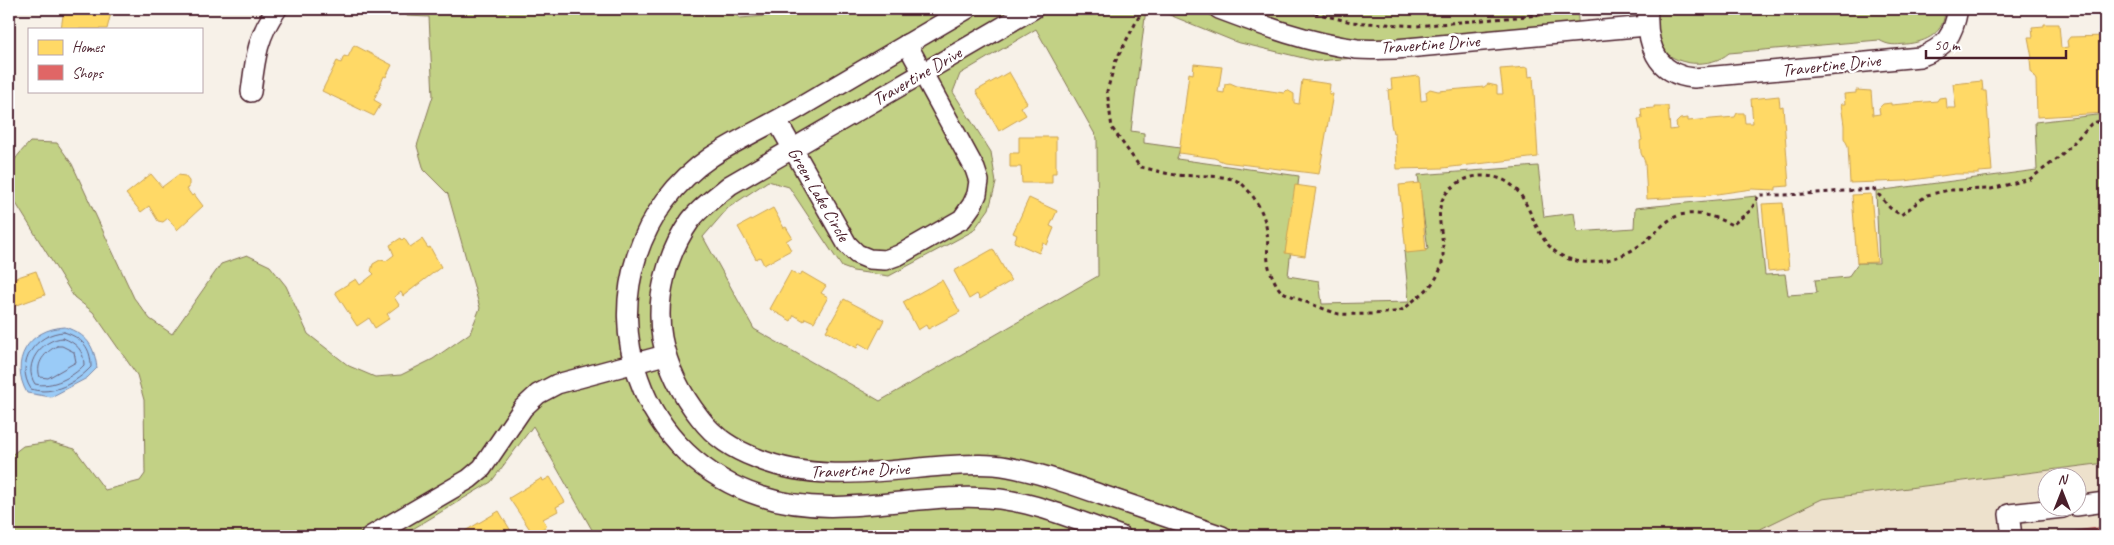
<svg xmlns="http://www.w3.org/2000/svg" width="2114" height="545" font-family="Caveat,sans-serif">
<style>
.built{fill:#ede1cc;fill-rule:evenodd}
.green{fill:#c2d185;stroke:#867858;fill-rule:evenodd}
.water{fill:#9acbf7;stroke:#7a86a5}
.homes{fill:#ffd966;stroke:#c9a154}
.shops{fill:#e06666;stroke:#b35154}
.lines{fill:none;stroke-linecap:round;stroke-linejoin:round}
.shore{stroke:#6a647d;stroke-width:1}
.minor-casing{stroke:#4a1f2b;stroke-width:22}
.path{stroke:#4a1f2b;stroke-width:3;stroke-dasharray:4 4;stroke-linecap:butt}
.minor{stroke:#fff;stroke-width:19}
.labels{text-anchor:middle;stroke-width:5;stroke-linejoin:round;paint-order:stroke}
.street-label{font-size:18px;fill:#4a1f2b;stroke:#fff}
</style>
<rect width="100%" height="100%" fill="#f7f1e8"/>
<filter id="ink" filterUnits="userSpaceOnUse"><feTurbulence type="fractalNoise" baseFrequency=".02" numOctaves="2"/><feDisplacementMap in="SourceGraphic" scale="10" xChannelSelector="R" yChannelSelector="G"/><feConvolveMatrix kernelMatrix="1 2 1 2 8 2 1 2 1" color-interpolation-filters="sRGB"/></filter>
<g filter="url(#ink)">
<path class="built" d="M 2105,463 L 2105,536 L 1746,536 L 1822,499 ZM 2046,478 L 2076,478 L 2076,508 L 2046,508 Z"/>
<g class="green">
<path d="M 404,9 L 597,9 L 625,12 L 634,9 L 726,9 L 740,18 L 766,16 L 775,9 L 1146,9 L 1131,131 L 1144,133 L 1144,143 L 1180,148 L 1177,159 L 1299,176 L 1288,276 L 1319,281 L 1322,304 L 1409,302 L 1404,251 L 1428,249 L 1418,175 L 1538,166 L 1544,217 L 1574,213 L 1577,232 L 1634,228 L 1635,208 L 1757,196 L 1765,275 L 1785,274 L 1788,295 L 1817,293 L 1815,280 L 1848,277 L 1858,263 L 1879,263 L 1876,191 L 2037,170 L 2035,122 L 2105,114 L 2105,463 L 1822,499 L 1746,536 L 594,536 L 595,535 L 533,426 L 491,482 L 401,536 L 9,536 L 9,457 L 23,446 L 50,442 L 75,449 L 105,490 L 140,481 L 145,474 L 144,400 L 137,375 L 93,312 L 74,297 L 9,192 C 9,165 12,161 30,142 L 57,143 L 72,164 L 134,298 L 150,319 L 172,334 L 221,264 L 247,255 L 270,266 L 286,286 L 308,334 L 349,366 L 375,377 L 401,375 L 433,359 L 470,333 L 480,308 L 448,194 L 424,170 L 417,146 L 433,96 L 429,17 L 407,16 ZM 1036,29 L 1097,138 L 1098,276 L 880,401 L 754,329 L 703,237 L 728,208 L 768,181 L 789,187 L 842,267 L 853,271 L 889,276 L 973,231 L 989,209 L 996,183 L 991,152 L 953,92 L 960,74 Z"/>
<polygon points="1155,9 1577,9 1580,41 1316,61 1236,42"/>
<path d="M 1656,9 L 1945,9 C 1945,33 1927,42 1906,44 C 1895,45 1889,46 1879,40 L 1729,53 C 1712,68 1671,68 1660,44 C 1656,33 1657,20 1656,9 Z"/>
</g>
<path class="water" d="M 65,327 C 87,335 94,345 97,368 L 87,378 L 51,397 L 27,393 C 9,361 28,329 65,327 Z"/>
<g class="homes">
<polygon points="64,9 112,9 107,29 61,29"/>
<polygon points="2044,24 2059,24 2061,48 2068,47 2067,41 2070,37 2105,36 2105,113 2037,117 2036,80 2031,71 2030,59 2032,58 2028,37 2033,37 2032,27 2044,26"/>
<polygon points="354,45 392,65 386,77 384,76 374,100 381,104 374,116 322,91 337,61 341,63 344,56 348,57"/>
<polygon points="1194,64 1222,67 1218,92 1224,93 1225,84 1230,83 1237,86 1284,93 1287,90 1294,94 1294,103 1299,104 1302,80 1330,84 1329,94 1333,94 1319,174 1224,162 1214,158 1179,153 1189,73 1193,74"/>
<polygon points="1528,67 1529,77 1533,76 1538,157 1443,168 1397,169 1395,133 1393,133 1391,124 1388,90 1392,89 1391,79 1419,76 1421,101 1427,100 1426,92 1430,89 1438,91 1484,87 1488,84 1497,86 1497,94 1503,94 1500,69"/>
<polygon points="1009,72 1027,103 1021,107 1026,115 999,131 976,91"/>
<polygon points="1982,81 1983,91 1986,91 1992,171 1979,172 1979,174 1955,174 1905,181 1850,183 1848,146 1844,138 1844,125 1841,104 1845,104 1844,94 1856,93 1856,90 1871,91 1873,115 1880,114 1879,108 1883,104 1891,103 1891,105 1937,101 1939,98 1946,97 1947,108 1956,108 1953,84"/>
<polygon points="1779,96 1780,107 1783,106 1789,186 1776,187 1776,190 1752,189 1703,196 1647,199 1645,162 1641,153 1640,141 1642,140 1638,119 1642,119 1641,109 1654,108 1654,106 1668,106 1670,130 1677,129 1676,123 1680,119 1688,118 1688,121 1735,117 1737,113 1744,113 1745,123 1753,123 1751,99"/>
<polygon points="1019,137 1056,137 1056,173 1052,173 1052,183 1022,183 1021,167 1010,167 1010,153 1019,153"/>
<polygon points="151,174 162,187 178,175 185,176 189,181 189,188 187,189 192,196 194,194 203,206 177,230 168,218 163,222 158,221 149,206 141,212 126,194"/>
<polygon points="1420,183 1426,251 1406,253 1399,185"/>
<polygon points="1295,185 1316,188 1305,256 1285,253"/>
<polygon points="1871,194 1877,262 1857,263 1852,195"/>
<polygon points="1029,198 1057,211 1050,226 1054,228 1047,245 1043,243 1039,253 1014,242 1017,235 1013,233"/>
<polygon points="1783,203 1789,269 1768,271 1762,204"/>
<polygon points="773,208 784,228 786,227 792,237 786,241 791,250 764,265 760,257 756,259 738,227"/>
<polygon points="401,238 402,240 404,238 410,247 422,239 428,248 430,247 441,267 403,296 401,292 394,297 399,305 387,314 390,318 375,328 369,318 357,326 335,292 356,279 360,285 374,274 371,271 373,264 380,260 386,261 394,255 390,245"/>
<polygon points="993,249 1011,281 980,299 977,294 969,299 954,271"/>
<polygon points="36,271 45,295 9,308 9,280"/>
<polygon points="791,271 800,276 802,272 826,286 821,293 828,297 814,322 805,318 804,321 794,315 791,321 770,309"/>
<polygon points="942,280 960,312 928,329 926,325 918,330 903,302"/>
<polygon points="844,299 884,320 869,349 859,343 857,348 826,331"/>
<polygon points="550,477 565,502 556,507 558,511 543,519 547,526 533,534 509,498 542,478 543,481"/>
<polygon points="499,511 514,536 463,536 467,534 465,531"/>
</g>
<polygon class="shops" points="2105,527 2105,536 2038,536"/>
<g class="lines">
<g class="shore">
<path d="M 64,332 C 82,338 91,347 91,367 C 76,383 52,396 31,389 C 14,363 36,333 64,332 Z"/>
<path d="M 63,338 C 76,343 84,350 84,365 C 73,377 52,388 35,384 C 22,364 42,339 63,338 Z"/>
<path d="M 57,346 L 62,346 L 74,352 L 76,362 L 48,378 L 40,377 C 35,363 45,352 57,346 Z"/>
</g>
<defs>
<g id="minor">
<path d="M 967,9 C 912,41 857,74 802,106 C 772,124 740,138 711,157 C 639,206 609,298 639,379 C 659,436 704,478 760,496 C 839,522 920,490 1000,499 C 1041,504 1082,523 1121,536"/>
<path d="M 1033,9 L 730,185 C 717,196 700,207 690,221 C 667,254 655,298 662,338 C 668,369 681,394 700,418 C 715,438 733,449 756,458 C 815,483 880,471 942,466 C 964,465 986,463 1008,467 C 1040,473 1070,484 1102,495 C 1142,509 1182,522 1222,536"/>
<path d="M 1219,9 C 1264,26 1309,43 1357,49 C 1370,50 1384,49 1396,49 L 1647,26"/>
<path d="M 1648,9 C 1646,42 1655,75 1694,78 L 1920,57 C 1946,47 1953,36 1958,9"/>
<path d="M 251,92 C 255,60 257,36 277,9"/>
<polyline points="777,121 847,244 857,254 869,259 885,260 899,255 962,219 972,205 977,194 979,181 975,169 907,44"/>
<polyline points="2076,506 2105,502"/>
<polyline points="371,536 469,479 482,468 523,408 538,394 557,384 665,355"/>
<polyline points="2012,536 2009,514 2063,508"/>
</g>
</defs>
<use href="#minor" class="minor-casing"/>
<g class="path">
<path d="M 1143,9 L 1116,60 L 1107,91 L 1112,128 L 1140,167 C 1152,169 1165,174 1177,175 C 1193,177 1230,173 1242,184 C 1255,196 1265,214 1267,232 C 1269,246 1265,259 1271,273 C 1273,278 1277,287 1281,291 C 1285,294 1333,313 1339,314 C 1349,315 1389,314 1398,311 C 1405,310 1412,301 1418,297 C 1469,259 1422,220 1448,191 C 1458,181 1471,175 1485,176 C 1539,178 1523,243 1569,259 C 1596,268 1626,257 1647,240 C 1657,231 1667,219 1680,215 C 1699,211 1716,217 1732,225 L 1751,210 L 1759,195 C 1798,196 1835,191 1874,189 L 1890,208 L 1901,215 L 1927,195 L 1949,190 L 1991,189 L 2030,179 L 2061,156 L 2091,124 L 2105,119"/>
<polyline points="1299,9 1351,22 1416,26 1606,9"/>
</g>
<use href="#minor" class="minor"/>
</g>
</g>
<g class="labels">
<g class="street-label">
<text transform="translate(1430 44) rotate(-4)" y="6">Travertine Drive</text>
<text transform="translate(1831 65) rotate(-6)" y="6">Travertine Drive</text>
<text transform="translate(917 76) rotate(-30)" y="6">Travertine Drive</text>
<text transform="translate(819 194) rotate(60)" y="6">Green Lake Circle</text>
<text transform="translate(860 470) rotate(-2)" y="6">Travertine Drive</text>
</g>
</g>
<rect width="2114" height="545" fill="none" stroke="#fff" stroke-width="30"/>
<rect x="15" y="15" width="2084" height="515" fill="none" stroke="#4a1f2b" stroke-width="2" filter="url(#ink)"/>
<rect x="28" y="28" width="175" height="65" fill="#ffffff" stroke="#b7a5aa"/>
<rect x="38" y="40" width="25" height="15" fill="#ffd966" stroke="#b7a5aa"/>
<text x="72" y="52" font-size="15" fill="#4a1f2b">Homes</text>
<rect x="38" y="65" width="25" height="15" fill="#e06666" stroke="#b7a5aa"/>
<text x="72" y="78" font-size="15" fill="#4a1f2b">Shops</text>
<g transform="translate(2062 492)"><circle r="24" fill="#ffffff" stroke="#b7a5aa"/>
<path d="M0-4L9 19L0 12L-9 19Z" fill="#4a1f2b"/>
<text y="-8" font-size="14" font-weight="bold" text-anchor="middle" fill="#4a1f2b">N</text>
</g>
<path d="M1926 50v8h140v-8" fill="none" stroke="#4a1f2b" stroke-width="2.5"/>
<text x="1934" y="50" font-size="15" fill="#4a1f2b" stroke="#ffffff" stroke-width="4" paint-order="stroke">50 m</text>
</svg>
